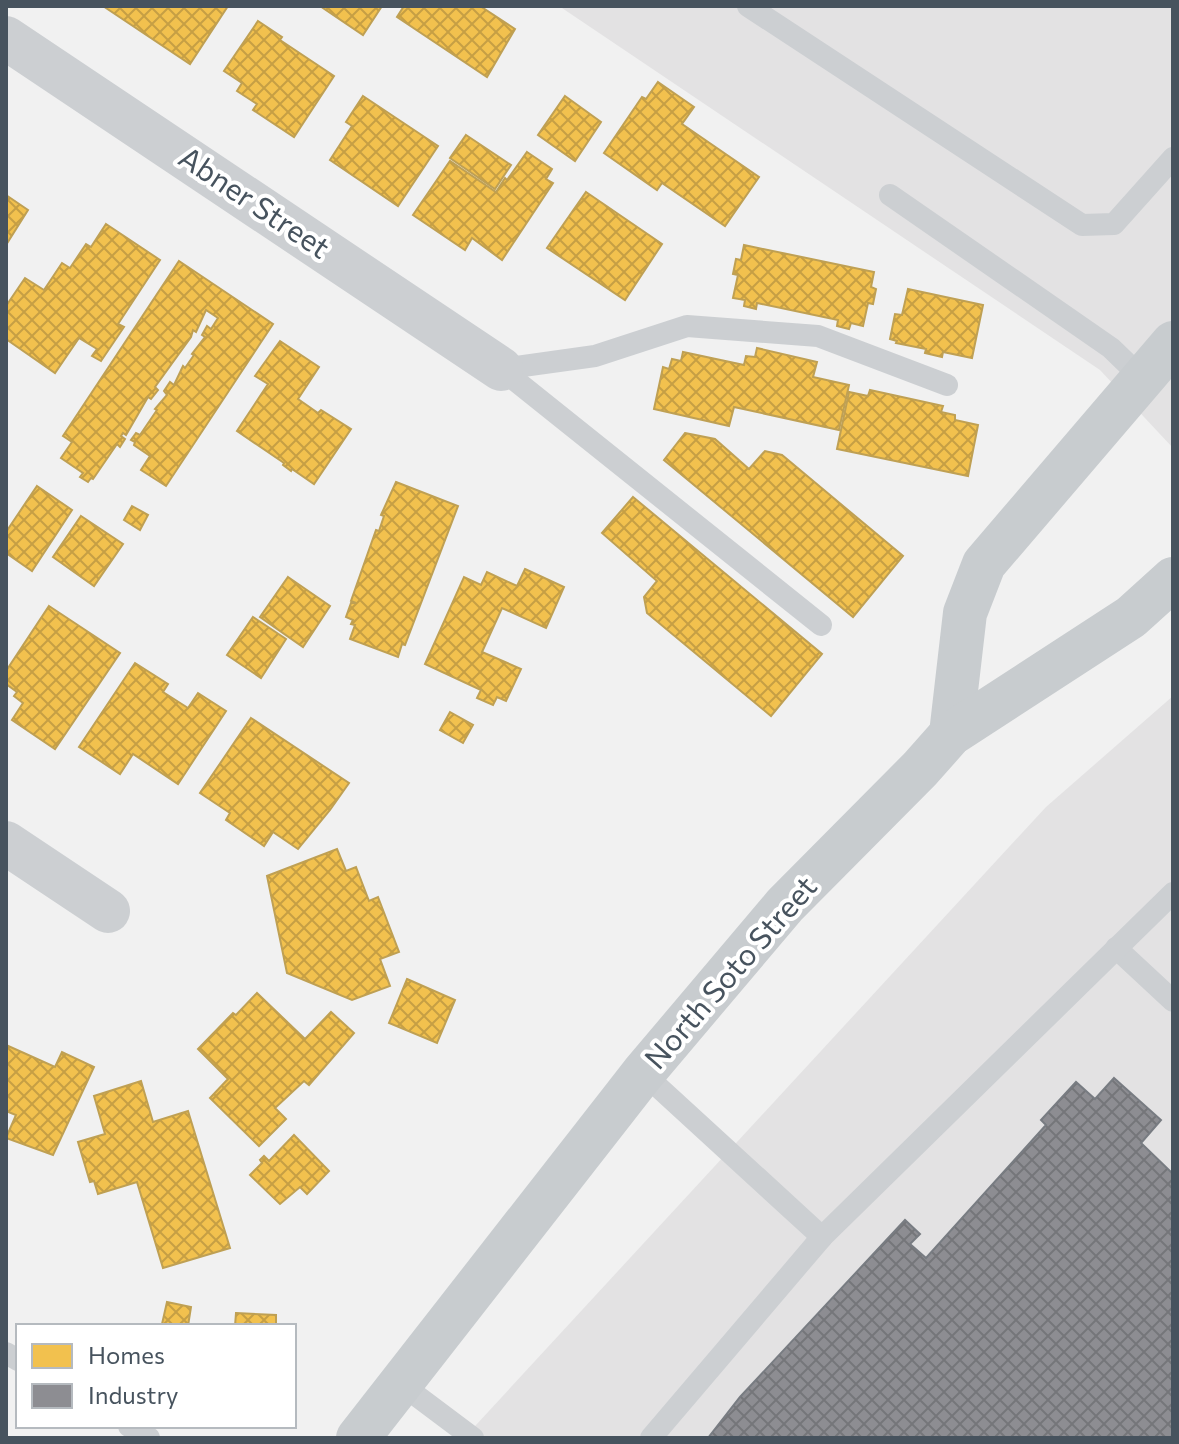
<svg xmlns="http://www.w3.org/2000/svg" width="1179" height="1444" font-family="Commissioner,sans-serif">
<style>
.education{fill:#e3e2e3}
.homes{fill:url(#homes-cross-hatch);stroke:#bfa053;stroke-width:2}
.industry{fill:url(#industry-cross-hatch);stroke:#787c82;stroke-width:2}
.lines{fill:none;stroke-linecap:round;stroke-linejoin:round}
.service{stroke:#cccfd2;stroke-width:22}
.minor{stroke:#cccfd2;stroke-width:44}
.primary{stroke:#c8cccf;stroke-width:44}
.labels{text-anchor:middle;stroke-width:8;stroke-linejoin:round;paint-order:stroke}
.street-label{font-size:30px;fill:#47535e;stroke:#fff}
</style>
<defs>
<pattern id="homes-cross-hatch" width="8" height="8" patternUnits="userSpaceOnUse" patternTransform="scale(2)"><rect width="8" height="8" fill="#f2c14e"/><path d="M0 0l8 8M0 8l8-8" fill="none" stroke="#c69f44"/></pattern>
<pattern id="industry-cross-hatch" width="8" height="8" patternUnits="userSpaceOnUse" patternTransform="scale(2)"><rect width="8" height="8" fill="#8d8d92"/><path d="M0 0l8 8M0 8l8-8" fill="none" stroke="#75767a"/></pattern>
</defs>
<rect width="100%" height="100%" fill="#f1f1f1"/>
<g class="education">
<polygon points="559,6 1173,6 1173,448 1100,370"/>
<polygon points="1173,696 1173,1438 464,1438 1046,807"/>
</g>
<g class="homes">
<polygon points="103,6 228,6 190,64"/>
<polygon points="320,6 382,6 363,35"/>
<polygon points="404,6 480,6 515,29 487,77 397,17"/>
<polygon points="258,21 282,37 280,40 334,76 294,137 253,110 257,104 237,91 242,83 224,71"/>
<polygon points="658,82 694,107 682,124 759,177 725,226 662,183 657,190 604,153 642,97 646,99"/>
<polygon points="363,96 438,146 398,206 330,160 352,126 346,122"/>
<polygon points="565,96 601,122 575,161 538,135"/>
<polygon points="466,135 511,165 495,189 450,158"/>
<polygon points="527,152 552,169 546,179 553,183 502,260 472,238 465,250 413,215 450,161 496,192 505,178 507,180"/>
<polygon points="586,192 662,244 625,300 547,248"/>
<polygon points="6,195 28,210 6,245"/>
<polygon points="106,224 160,260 118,324 124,327 101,361 92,356 97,349 79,338 55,373 6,339 6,306 25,278 44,290 62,263 70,268 86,244 91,247"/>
<polygon points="744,245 874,272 871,287 876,289 873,304 868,303 863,326 851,323 849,329 837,326 838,320 757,303 756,309 744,306 745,300 733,298 738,275 733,274 736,259 741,260"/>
<polygon points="179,261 273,324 166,486 141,470 150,456 134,445 135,442 131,440 136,433 140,435 157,410 155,409 167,395 164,391 170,382 174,385 183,366 185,368 194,355 192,354 205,337 202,335 207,326 211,329 218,318 206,310 196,332 193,330 191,337 155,387 158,390 151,399 148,397 126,435 123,433 121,436 125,439 120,447 117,444 93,479 91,478 88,482 80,477 83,473 61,458 72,442 63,436"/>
<polygon points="908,289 983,305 972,358 943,352 942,357 925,353 926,349 896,343 897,341 890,339 895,314 902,315"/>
<polygon points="280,341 319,367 298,399 318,413 321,410 351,429 314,484 292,469 291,471 283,465 284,463 237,431 268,384 255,376"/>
<polygon points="757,348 817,362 813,377 849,385 839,430 734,407 729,426 654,409 663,367 669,369 672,359 681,361 683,352 744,365 746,356 755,357"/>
<polygon points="870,390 943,406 941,412 955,415 955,420 978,425 968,476 837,449 849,392 868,396"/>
<polygon points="685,433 715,439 749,469 765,451 782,455 903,556 853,617 664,460"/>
<polygon points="396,482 458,506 405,645 402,644 398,657 350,639 355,625 351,624 353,620 346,617 351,603 356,603 351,601 376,530 379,531 384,516 381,515"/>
<polygon points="37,486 72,510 32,571 6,553 6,532"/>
<polygon points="633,497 822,654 771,716 647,613 644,597 657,581 602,533"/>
<polygon points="132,506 148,515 140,530 124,520"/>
<polygon points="81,516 123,544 94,586 53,557"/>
<polygon points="525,569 564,587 546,628 502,608 482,652 521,669 506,701 497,697 493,705 477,698 481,690 425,664 464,577 481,585 487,572 517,586"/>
<polygon points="288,577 330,606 303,647 260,617"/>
<polygon points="49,606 120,653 55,749 12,720 23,703 14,696 17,692 6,684 6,671"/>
<polygon points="253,617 286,639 261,678 227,655"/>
<polygon points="135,663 168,684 163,692 188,708 198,693 226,711 178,784 133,754 120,774 79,747"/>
<polygon points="450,712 473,725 463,743 440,730"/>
<polygon points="251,718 349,783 330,810 298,849 273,832 264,846 226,820 230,813 200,793"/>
<polygon points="337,849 346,871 356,867 369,901 378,897 399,952 380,959 390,986 352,1000 287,973 267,876"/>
<polygon points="407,979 455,1000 437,1043 389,1023"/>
<polygon points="257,993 305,1039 331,1012 354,1033 309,1085 304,1081 275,1108 286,1119 259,1146 210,1098 228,1079 198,1049 233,1013 236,1015"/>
<polygon points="6,1045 55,1067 62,1052 94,1067 53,1155 6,1138 16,1115 6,1111"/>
<polygon points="141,1081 153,1122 188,1111 230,1248 163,1268 137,1182 98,1194 94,1181 90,1182 78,1142 105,1134 94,1096"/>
<polygon points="294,1135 329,1171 307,1194 300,1187 280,1204 250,1175 262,1163 260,1160 264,1156 269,1161"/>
<polygon points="167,1302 191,1307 188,1326 162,1324"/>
<polygon points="236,1313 276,1315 276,1326 235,1326"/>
</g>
<polygon class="industry" points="1114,1078 1161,1120 1141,1143 1173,1174 1173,1438 708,1438 740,1397 905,1220 920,1234 910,1244 926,1258 1046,1125 1041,1120 1076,1082 1095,1099"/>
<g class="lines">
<g class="service">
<polyline points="748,6 1082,225 1114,224 1173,158"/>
<polyline points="890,195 1111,348 1142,378"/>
<polyline points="501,369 595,356 687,326 818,336 947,385"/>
<polyline points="501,369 821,625"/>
<polyline points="1116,948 1173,1001"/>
<polyline points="643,1073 822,1237"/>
<polyline points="6,1353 18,1360"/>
<polyline points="401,1384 473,1438"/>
<polyline points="129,1426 149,1438"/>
<polyline points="651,1438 822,1237 1173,893"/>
</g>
<g class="minor">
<polyline points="6,38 501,369"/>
<polyline points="6,843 108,911"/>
</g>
<g class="primary">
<polyline points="951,734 965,613 984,564 1173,343"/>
<polyline points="358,1438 643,1073 785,905 920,769 951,734 1131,617 1173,579"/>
</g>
</g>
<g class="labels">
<g class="street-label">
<text transform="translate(254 203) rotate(34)" y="10">Abner Street</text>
<text transform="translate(731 973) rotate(-49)" y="10">North Soto Street</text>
</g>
</g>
<rect width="1179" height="1444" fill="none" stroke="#47535e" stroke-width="16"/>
<rect x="16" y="1324" width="280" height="104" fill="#ffffff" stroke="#b5babf" stroke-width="2"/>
<rect x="32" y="1344" width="40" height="24" fill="#f2c14e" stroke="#b5babf" stroke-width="2"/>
<text x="88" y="1364" font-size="24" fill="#47535e">Homes</text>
<rect x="32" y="1384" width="40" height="24" fill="#8d8d92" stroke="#b5babf" stroke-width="2"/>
<text x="88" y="1404" font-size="24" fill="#47535e">Industry</text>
</svg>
